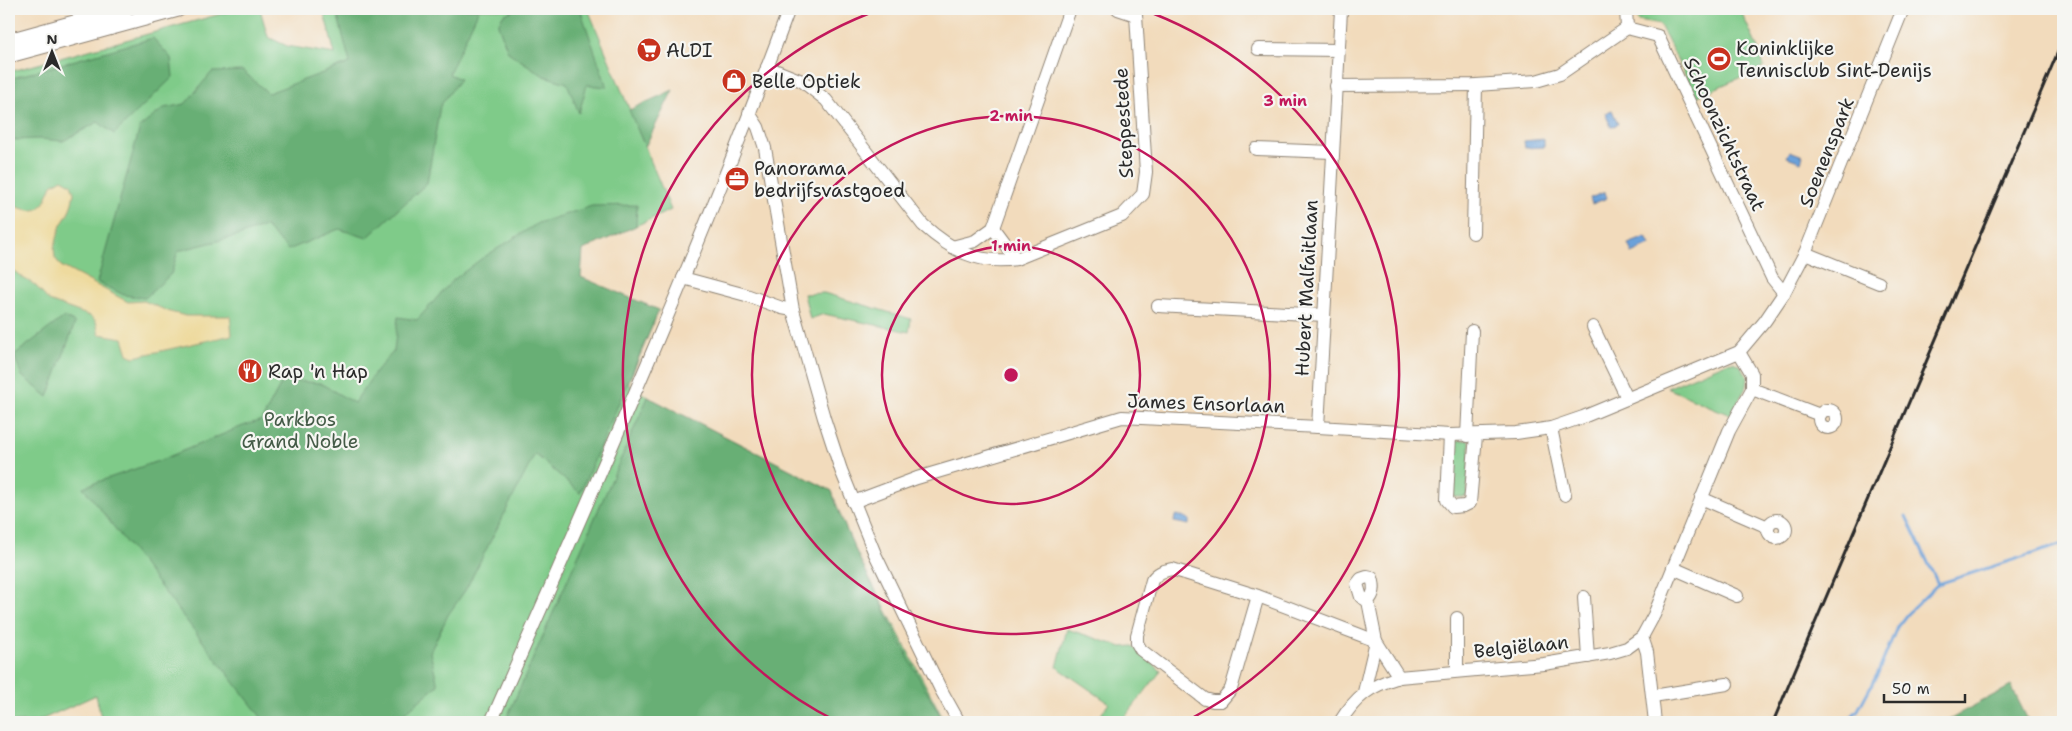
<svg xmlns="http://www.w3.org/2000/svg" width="2072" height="731" font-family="'Shantell Sans',sans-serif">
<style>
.green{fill:#7fcb89;stroke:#557b5a}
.forest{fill:#67af75;stroke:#496d50}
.sand{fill:#eeda9e;stroke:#8c8264}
.water{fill:#6ca1d9;stroke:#4c6682}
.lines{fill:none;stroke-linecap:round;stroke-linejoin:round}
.stream{stroke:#6ca1d9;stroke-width:3}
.minor-casing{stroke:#8e8374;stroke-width:14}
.major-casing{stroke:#8e8374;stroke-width:17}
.minor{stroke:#fff;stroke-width:12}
.major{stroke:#fff;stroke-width:15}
.rail{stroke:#2b2b2b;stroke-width:3}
.ring{fill:none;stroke:#c2185b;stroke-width:2.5}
.labels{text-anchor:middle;stroke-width:4.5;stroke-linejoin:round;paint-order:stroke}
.poi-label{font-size:19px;fill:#2b2b2b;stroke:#f6f6f2;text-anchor:start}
.street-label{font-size:19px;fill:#2b2b2b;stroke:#f6f6f2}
.park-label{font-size:19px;fill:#445b47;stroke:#f6f6f2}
.centre{fill:#c2185b;stroke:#f6f6f2;stroke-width:2.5}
.ring-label{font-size:15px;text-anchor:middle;font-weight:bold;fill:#c2185b;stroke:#f6f6f2;stroke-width:4.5;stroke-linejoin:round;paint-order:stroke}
</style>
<rect width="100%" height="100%" fill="#f6f6f2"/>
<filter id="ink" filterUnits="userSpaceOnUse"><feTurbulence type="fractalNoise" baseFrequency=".02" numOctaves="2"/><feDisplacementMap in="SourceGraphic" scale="10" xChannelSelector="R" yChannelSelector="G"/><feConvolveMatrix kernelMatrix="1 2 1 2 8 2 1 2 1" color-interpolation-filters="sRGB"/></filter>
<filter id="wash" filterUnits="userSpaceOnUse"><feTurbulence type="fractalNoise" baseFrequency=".0096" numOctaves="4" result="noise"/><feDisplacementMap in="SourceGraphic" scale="20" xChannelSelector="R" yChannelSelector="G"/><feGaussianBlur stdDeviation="1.12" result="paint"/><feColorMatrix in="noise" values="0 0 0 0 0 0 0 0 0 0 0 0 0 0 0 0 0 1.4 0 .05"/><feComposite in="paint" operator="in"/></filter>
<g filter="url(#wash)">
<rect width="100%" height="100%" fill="#f2dbbc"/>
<g class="green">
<polygon points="239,9 260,9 268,37 287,46 335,54 323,9 588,9 671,210 604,240 535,259 659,310 628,384 648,397 832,491 838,511 860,560 945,722 102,722 96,695 36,722 9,722 9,72"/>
<polygon points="1633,9 1740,9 1759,51 1764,67 1696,97 1660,25 1638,21"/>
<polygon points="824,293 911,319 909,332 824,314 810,319 804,294"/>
<polygon points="1733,362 1740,365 1748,378 1747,386 1730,415 1667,388 1726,363"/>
<polygon points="1468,440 1470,443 1467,495 1462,497 1454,497 1450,493 1452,441"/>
<polygon points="1067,629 1122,647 1133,646 1161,671 1125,717 1132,722 1096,722 1109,703 1057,667"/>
</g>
<g class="forest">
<polygon points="336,9 479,9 449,74 460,79 440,106 427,183 367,238 339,229 288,250 265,226 241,235 178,251 171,274 145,298 124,295 97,282 140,127 164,108 185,104 212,72 243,71 268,93 350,63"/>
<polygon points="516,9 580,9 607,87 587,85 579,113 567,83 544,76 508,52 498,25 503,15"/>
<polygon points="153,38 171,58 173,77 114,134 98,122 63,141 39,139 11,140 9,142 9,79"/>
<polygon points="673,90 645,147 629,110"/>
<polygon points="637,205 636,226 583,250 581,277 659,310 580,493 535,454 466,589 448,615 430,652 438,685 394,722 265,722 83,487 161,460 243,426 262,420 283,380 320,383 354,403 377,370 394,351 398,317 417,320 452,281 481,259 538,223 592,206"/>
<polygon points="64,317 75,323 48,397 22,376 14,355"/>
<path d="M 648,397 L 832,491 C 843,526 859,558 875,590 C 896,635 919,679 944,722 L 505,722 Z"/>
<polygon points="2011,686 2029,722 1943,722"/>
</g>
<path class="sand" d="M 62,179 L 71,184 L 74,193 L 72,203 L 68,214 L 61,225 L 54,248 L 55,258 L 61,266 L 128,302 L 144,301 L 170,312 L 186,316 L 230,316 L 232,335 L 134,357 L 128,354 L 123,338 L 99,334 L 96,321 L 90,316 L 49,301 L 35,285 L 23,278 L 9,267 L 9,204 C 38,215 41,213 52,185 Z"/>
<g class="water">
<polygon points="1612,110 1618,124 1611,127 1605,113"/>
<polygon points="1544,139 1544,147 1525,148 1524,141"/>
<polygon points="1790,151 1803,156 1801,162 1787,157"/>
<polygon points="1605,192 1607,198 1592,204 1590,198"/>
<polygon points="1646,237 1650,245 1632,253 1628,244"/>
<polygon points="1177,515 1189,519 1189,525 1174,522 1175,516"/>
</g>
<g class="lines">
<g class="stream">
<polyline points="1906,516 1938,584"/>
<polyline points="1846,722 1858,710 1865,697 1878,673 1897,627 1907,614 1938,584 2063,544"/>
</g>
</g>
</g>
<g filter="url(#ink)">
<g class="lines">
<defs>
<g id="minor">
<polyline points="1626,9 1627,28 1658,36 1772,278 1784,293"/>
<polyline points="1258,49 1338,50"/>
<path d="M 767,67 L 802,81 L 826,100 L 923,225 C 951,250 978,265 1016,259 L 993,228"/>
<polyline points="1336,86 1476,85 1536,81 1560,74 1627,28"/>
<polyline points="749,113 758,127 765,148 793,310 824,418 841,470 875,554 940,688 959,722"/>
<polyline points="1256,149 1332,152"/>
<polyline points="1473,233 1476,85"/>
<polyline points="952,247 975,241 993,228 1070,9"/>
<polyline points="1805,253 1879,283"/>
<polyline points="1016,259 1122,216 1143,194 1146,172 1136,15 1118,9"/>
<polyline points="683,278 746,295 782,308 793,310"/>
<polyline points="1158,306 1324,315"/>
<polyline points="1593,327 1627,398"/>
<polyline points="1752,389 1820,415"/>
<circle cx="1828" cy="419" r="9"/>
<polyline points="1318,427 1341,10"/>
<polyline points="1551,428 1565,495"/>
<polyline points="1450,435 1447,500 1453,507 1464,506 1470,503 1476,436"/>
<polyline points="1467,436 1472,331"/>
<polyline points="1701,498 1768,527"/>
<polyline points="853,502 917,478 1122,417 1318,427 1450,435 1516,433 1551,428 1583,417 1739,352 1765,321 1784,293 1805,253 1903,9"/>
<circle cx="1777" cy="529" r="9"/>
<polyline points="1673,568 1737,596"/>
<path d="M 1367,577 L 1372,578 C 1375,587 1375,594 1368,601 L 1361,597 L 1357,584 L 1361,579 Z"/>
<path d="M 1258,596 L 1231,689 L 1221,701 L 1213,701 L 1205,699 L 1141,650 L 1137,643 L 1137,635 L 1152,580 C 1158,572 1163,571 1172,569 L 1258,596 L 1376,641"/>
<polyline points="1584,597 1588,657"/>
<polyline points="1368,601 1376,641 1399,677"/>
<polyline points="1457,618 1457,671"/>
<polyline points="1642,637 1647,652 1655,722"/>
<polyline points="1364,692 1376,641"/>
<polyline points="1653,696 1727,684"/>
<path d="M 491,722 C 595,486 700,251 789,9"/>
<path d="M 1340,722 C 1356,696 1370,686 1399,677 L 1544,664 L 1610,653 L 1627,648 L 1642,637 L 1654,615 L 1729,431 L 1752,389 L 1752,374 L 1739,352"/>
</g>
<g id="major">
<polyline points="9,41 125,9"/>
<polyline points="9,55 178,9"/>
</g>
</defs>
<use href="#minor" class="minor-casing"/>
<use href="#major" class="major-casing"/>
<use href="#minor" class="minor"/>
<use href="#major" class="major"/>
<polyline class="rail" points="1773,722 2063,40"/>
</g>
</g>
<g class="ring">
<circle cx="1011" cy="375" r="129"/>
<circle cx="1011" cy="375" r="259"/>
<path d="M838 722A388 388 0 0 1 881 9M1141 9A388 388 0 0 1 1184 722"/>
</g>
<defs>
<symbol id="supermarket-disc" viewBox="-11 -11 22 22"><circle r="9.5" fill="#c8321e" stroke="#f6f6f2"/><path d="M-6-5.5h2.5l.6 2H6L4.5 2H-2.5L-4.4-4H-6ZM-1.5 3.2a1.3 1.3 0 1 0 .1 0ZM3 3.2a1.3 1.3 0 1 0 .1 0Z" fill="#fff"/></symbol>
<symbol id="stadium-disc" viewBox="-11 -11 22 22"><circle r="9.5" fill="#c8321e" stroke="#f6f6f2"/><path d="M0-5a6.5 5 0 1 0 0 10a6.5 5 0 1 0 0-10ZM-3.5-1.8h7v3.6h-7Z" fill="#fff"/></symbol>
<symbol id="shop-disc" viewBox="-11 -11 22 22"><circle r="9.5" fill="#c8321e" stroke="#f6f6f2"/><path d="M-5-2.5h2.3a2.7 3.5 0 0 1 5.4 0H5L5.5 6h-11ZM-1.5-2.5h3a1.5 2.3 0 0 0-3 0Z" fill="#fff"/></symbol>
<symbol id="office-disc" viewBox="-11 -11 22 22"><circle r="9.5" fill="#c8321e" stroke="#f6f6f2"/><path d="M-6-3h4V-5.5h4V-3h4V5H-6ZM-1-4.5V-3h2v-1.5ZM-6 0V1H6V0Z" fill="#fff"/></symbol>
<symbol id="restaurant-disc" viewBox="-11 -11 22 22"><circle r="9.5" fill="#c8321e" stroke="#f6f6f2"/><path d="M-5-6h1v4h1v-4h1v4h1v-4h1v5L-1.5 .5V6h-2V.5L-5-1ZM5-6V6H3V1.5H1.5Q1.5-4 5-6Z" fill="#fff"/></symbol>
</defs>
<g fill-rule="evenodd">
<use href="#supermarket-disc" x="635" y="36" width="28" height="28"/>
<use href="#stadium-disc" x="1705" y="45" width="28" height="28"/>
<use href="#shop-disc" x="720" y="67" width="28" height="28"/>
<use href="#office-disc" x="723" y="165" width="28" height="28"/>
<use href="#restaurant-disc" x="236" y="357" width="28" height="28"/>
</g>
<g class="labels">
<g class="poi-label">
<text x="1736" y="55">Koninklijke<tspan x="1736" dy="22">Tennisclub Sint-Denijs</tspan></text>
<text x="666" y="57">ALDI</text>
<text x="752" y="88">Belle Optiek</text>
<text x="754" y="175">Panorama<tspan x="754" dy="22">bedrijfsvastgoed</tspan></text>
<text x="268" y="378">Rap 'n Hap</text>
</g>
<g class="street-label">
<text transform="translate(1123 123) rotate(-93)" y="7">Steppestede</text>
<text transform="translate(1725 134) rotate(65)" y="7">Schoonzichtstraat</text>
<text transform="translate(1826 152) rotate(-68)" y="7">Soenenspark</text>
<text transform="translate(1306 288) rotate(-87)" y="7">Hubert Malfaitlaan</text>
<text transform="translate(1206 403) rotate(2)" y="7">James Ensorlaan</text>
<text transform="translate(1521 646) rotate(-6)" y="7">Belgiëlaan</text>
</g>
<g class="park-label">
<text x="300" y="426">Parkbos<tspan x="300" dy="22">Grand Noble</tspan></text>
</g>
</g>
<circle cx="1011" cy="375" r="8" class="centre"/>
<g class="ring-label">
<text x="1285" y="106">3 min</text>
<text x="1011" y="121">2 min</text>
<text x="1011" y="251">1 min</text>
</g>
<rect width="2072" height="731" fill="none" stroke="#f6f6f2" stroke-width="30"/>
<g transform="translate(52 52)" stroke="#f6f6f2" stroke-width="4" paint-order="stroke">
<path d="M0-4L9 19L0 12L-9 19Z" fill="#2b2b2b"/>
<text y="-8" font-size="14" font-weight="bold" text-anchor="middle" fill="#2b2b2b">N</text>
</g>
<path d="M1884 694v8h81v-8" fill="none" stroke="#2b2b2b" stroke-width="2.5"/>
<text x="1892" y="694" font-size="15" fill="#2b2b2b" stroke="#f6f6f2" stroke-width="4" paint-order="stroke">50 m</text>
</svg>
